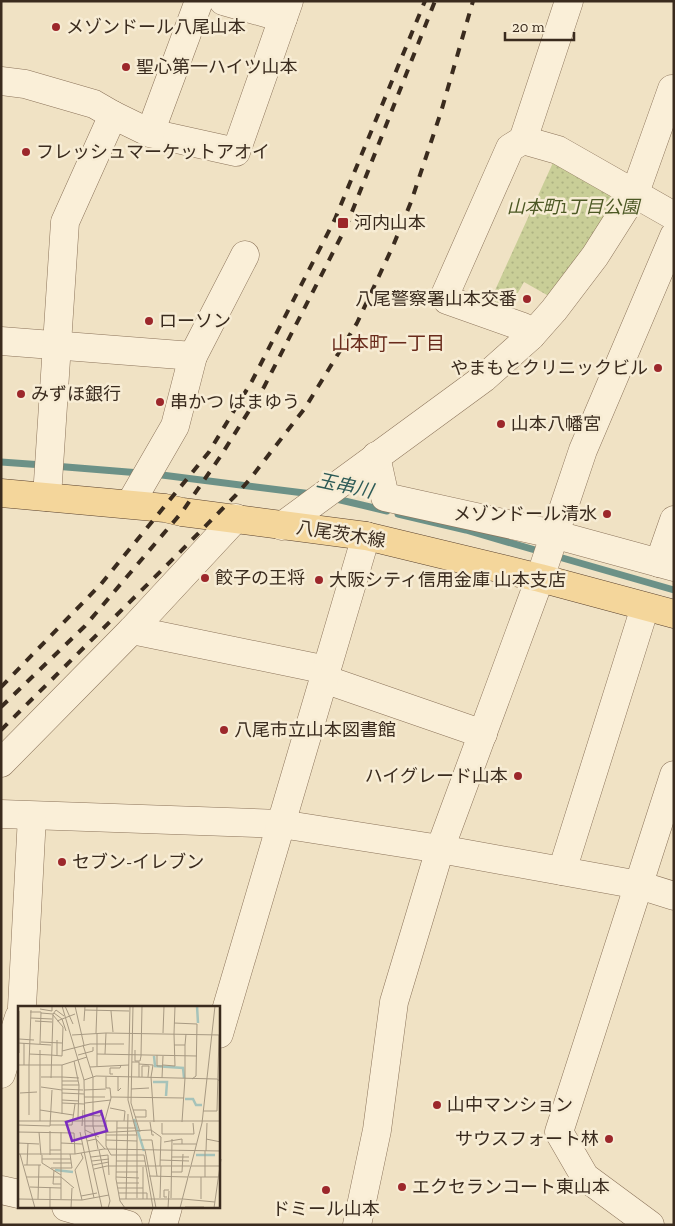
<svg xmlns="http://www.w3.org/2000/svg" width="675" height="1226" font-family="'Zilla Slab','Noto Sans JP',serif">
<style>
.grass{fill:url(#grass-dots)}
.lines{fill:none;stroke-linecap:round;stroke-linejoin:round}
.stream{stroke:#6c9187;stroke-width:7}
.minor-casing{stroke:#8b735a;stroke-width:29}
.major-casing{stroke:#59412e;stroke-width:29}
.minor{stroke:#faefd8;stroke-width:28}
.major{stroke:#f4d69b;stroke-width:28}
.rail{stroke:#3a2b1e;stroke-width:4;stroke-dasharray:9 9;stroke-linecap:butt}
.poi-dot{fill:#9c272b;stroke:#f7ecd4;stroke-width:2}
.labels{text-anchor:middle;stroke-width:5;stroke-linejoin:round;paint-order:stroke}
.poi-label{font-size:18px;fill:#3a2b1e;stroke:#f7ecd4;text-anchor:start}
.park-label{font-size:18px;font-style:italic;fill:#4c5824;stroke:#f7ecd4}
.street-label{font-size:18px;fill:#3a2b1e;stroke:#f7ecd4}
.neighbourhood-label{font-size:19px;fill:#692b1c;stroke:#f7ecd4}
.water-label{font-size:19px;font-style:italic;fill:#2d5b57;stroke:#f7ecd4}
.inset-river{fill:none;stroke:#a6c3ba;stroke-width:2.5}
.inset-road{fill:none;stroke:#a79982;stroke-width:1}
.view{fill:#7b2cbf;fill-opacity:0.15;stroke:#7b2cbf;stroke-width:2.5}
.inset-edge{fill:none;stroke:#3a2b1e;stroke-width:2.5}
</style>
<defs>
<pattern id="grass-dots" width="8" height="8" patternUnits="userSpaceOnUse" patternTransform="scale(1.25)"><rect width="8" height="8" fill="#c9ce97"/><path d="M2 2h.1M6 6h.1" fill="none" stroke="#adb182" stroke-width="1.8" stroke-linecap="round"/></pattern>
</defs>
<rect width="100%" height="100%" fill="#f0e2c4"/>
<polygon class="grass" points="556,156 626,191 554,299 524,282 507,312 487,308"/>
<g class="lines">
<g class="stream">
<polyline points="1,462 43,465"/>
<polyline points="54,466 140,473"/>
<polyline points="154,474 312,494"/>
<polyline points="332,498 387,511"/>
<polyline points="398,514 466,530 542,552"/>
<polyline points="552,555 674,590"/>
</g>
<defs>
<g id="minor">
<polyline points="223,1 283,18"/>
<polyline points="569,1 523,140 558,150 674,216"/>
<polyline points="1,81 25,84 94,104 113,115 150,133 236,152 289,1"/>
<polyline points="150,133 199,1"/>
<polyline points="523,140 510,148 445,295 447,300 523,327 531,336"/>
<polyline points="1,341 193,356"/>
<polyline points="376,456 385,497 553,534 674,567"/>
<polyline points="47,497 65,222 113,115"/>
<polyline points="130,504 175,426 193,356 245,255"/>
<polyline points="282,526 484,378 531,336 554,310 595,256 635,193 672,89"/>
<polyline points="659,563 674,520"/>
<polyline points="132,630 327,670"/>
<polyline points="324,679 483,734"/>
<polyline points="1,763 132,630 236,518"/>
<polyline points="1,814 281,824 440,849 639,885 674,896"/>
<polyline points="562,871 645,607"/>
<polyline points="22,1007 32,816"/>
<polyline points="219,1034 366,536"/>
<polyline points="1,1074 19,1017"/>
<polyline points="1,1190 19,1194"/>
<polyline points="66,1207 128,1225"/>
<polyline points="163,1225 168,1207"/>
<polyline points="357,1225 377,1130 394,1002 440,849 540,578 583,450 674,236"/>
<polyline points="650,1225 585,1177 559,1132 674,775"/>
</g>
<polyline id="major" points="1,493 165,508 182,512 366,536 540,578 674,614"/>
</defs>
<use href="#minor" class="minor-casing"/>
<use href="#major" class="major-casing"/>
<use href="#minor" class="minor"/>
<use href="#major" class="major"/>
<g class="rail">
<polyline points="1,687 101,584 209,452 252,381 335,219 425,1"/>
<polyline points="1,707 85,626 182,512 220,457 264,387 346,227 435,1"/>
<polyline points="1,730 176,556 236,495 250,479 305,408 357,323 393,246 411,202 441,112 473,1"/>
</g>
</g>
<g class="poi-dot">
<circle cx="56" cy="27" r="5"/>
<circle cx="126" cy="67" r="5"/>
<circle cx="26" cy="152" r="5"/>
<rect x="337" y="217" width="12" height="12" rx="2.5"/>
<circle cx="527" cy="299" r="5"/>
<circle cx="149" cy="321" r="5"/>
<circle cx="658" cy="368" r="5"/>
<circle cx="21" cy="394" r="5"/>
<circle cx="160" cy="402" r="5"/>
<circle cx="501" cy="424" r="5"/>
<circle cx="607" cy="514" r="5"/>
<circle cx="205" cy="578" r="5"/>
<circle cx="319" cy="580" r="5"/>
<circle cx="224" cy="730" r="5"/>
<circle cx="518" cy="776" r="5"/>
<circle cx="62" cy="862" r="5"/>
<circle cx="437" cy="1105" r="5"/>
<circle cx="609" cy="1139" r="5"/>
<circle cx="402" cy="1187" r="5"/>
<circle cx="326" cy="1190" r="5"/>
</g>
<g class="labels">
<g class="poi-label">
<text x="66" y="33">メゾンドール八尾山本</text>
<text x="136" y="73">聖心第一ハイツ山本</text>
<text x="36" y="158">フレッシュマーケットアオイ</text>
<text x="354" y="229">河内山本</text>
<text x="517" y="305" text-anchor="end">八尾警察署山本交番</text>
<text x="159" y="327">ローソン</text>
<text x="648" y="374" text-anchor="end">やまもとクリニックビル</text>
<text x="31" y="400">みずほ銀行</text>
<text x="170" y="408">串かつ はまゆう</text>
<text x="511" y="430">山本八幡宮</text>
<text x="597" y="520" text-anchor="end">メゾンドール清水</text>
<text x="215" y="584">餃子の王将</text>
<text x="329" y="586">大阪シティ信用金庫 山本支店</text>
<text x="234" y="736">八尾市立山本図書館</text>
<text x="508" y="782" text-anchor="end">ハイグレード山本</text>
<text x="72" y="868">セブン-イレブン</text>
<text x="447" y="1111">山中マンション</text>
<text x="599" y="1145" text-anchor="end">サウスフォート林</text>
<text x="412" y="1193">エクセランコート東山本</text>
<text x="326" y="1215" text-anchor="middle">ドミール山本</text>
</g>
<g class="park-label">
<text x="573" y="213">山本町1丁目公園</text>
</g>
<g class="street-label">
<text transform="translate(341 534) rotate(9)" y="6">八尾茨木線</text>
</g>
<g class="neighbourhood-label">
<text x="388" y="350">山本町一丁目</text>
</g>
<g class="water-label">
<text transform="translate(345 485) rotate(12)" y="7">玉串川</text>
</g>
</g>
<g transform="translate(18 1006)">
<rect width="202" height="202" fill="#f0e2c4"/>
<path class="inset-river" d="M 179,0 L 180,17M 136,50 L 137,60 L 165,62 L 166,72M 135,76 L 149,76 L 148,90M 167,93 L 175,93 L 178,99 L 184,99M 116,113 L 126,145M 178,149 L 197,149M 37,164 L 55,166"/>
<path class="inset-road" d="M 44,0 L 66,74 L 67,126 L 84,202M 47,0 L 55,18M 57,0 L 66,39M 112,0 L 110,94 L 119,129 L 119,192M 115,0 L 113,97 L 122,126M 22,3 L 34,5 L 34,0M 67,4 L 111,5M 1,5 L 1,47M 93,5 L 95,26M 12,6 L 23,6 L 22,38M 23,7 L 35,8 L 38,4 L 46,10M 36,7 L 44,13 L 48,25M 13,12 L 34,13M 17,15 L 34,16M 39,15 L 57,8M 66,15 L 67,0M 156,17 L 179,18 L 178,70 L 174,73M 78,27 L 79,0M 79,27 L 79,60M 145,27 L 146,0M 156,28 L 157,0M 54,29 L 88,27 L 203,29M 1,33 L 16,34M 23,36 L 44,37M 0,37 L 33,39M 6,37 L 6,59M 65,39 L 75,71 L 75,120 L 78,133 L 87,143M 156,39 L 167,39 L 168,28M 117,44 L 117,55 L 122,55 L 123,50M 44,45 L 72,38 L 106,38M 11,48 L 33,49M 79,48 L 179,50M 87,48 L 88,27M 33,49 L 44,50 L 45,21 L 35,9M 39,49 L 39,34M 60,49 L 75,45 L 75,41M 139,49 L 139,60 L 145,60M 123,50 L 124,0M 56,55 L 61,79 L 60,111M 114,56 L 121,56 L 121,71M 121,58 L 135,59 L 133,71M 0,59 L 44,59 L 69,51M 11,59 L 13,4M 11,59 L 11,109M 145,59 L 157,60 L 156,28M 72,61 L 111,59M 95,68 L 92,68 L 92,62 L 102,62 L 103,59M 23,71 L 44,71M 44,71 L 61,72M 100,71 L 100,85 L 103,82M 124,71 L 124,60 L 131,60 L 130,71M 133,71 L 136,116M 33,72 L 35,8M 144,72 L 145,50M 167,72 L 167,39M 66,74 L 78,70 L 199,73 L 203,76M 44,75 L 60,75M 0,77 L 0,59M 44,79 L 61,79M 23,81 L 44,84M 44,83 L 65,84M 113,83 L 131,82M 66,84 L 88,83M 2,87 L 19,86M 44,87 L 66,88M 66,91 L 87,91M 93,91 L 166,92M 44,94 L 61,95M 44,97 L 66,98M 67,97 L 93,94M 92,102 L 107,105 L 106,115M 22,104 L 55,109M 115,104 L 128,104 L 128,111 L 117,111M 185,105 L 199,105 L 201,29M 44,108 L 44,59M 66,109 L 82,110 L 84,104M 87,114 L 93,92 L 92,82 L 88,82 L 88,71M 88,114 L 88,140 L 93,149 L 126,149M 0,115 L 203,115M 22,115 L 22,44M 99,115 L 98,173 L 102,195 L 107,202M 132,116 L 134,129 L 136,129M 164,116 L 167,72M 144,117 L 144,128 L 176,128 L 175,117M 0,119 L 32,120 L 34,84M 32,119 L 54,119 L 57,98M 64,120 L 65,104M 67,120 L 88,120M 99,122 L 118,122M 67,124 L 81,131M 0,126 L 56,127 L 57,148M 21,126 L 23,149M 62,126 L 76,192M 77,127 L 133,124 L 143,131M 88,129 L 119,129M 188,133 L 203,136M 88,134 L 119,135M 123,134 L 134,134 L 139,170M 69,135 L 78,133 L 80,143M 146,136 L 164,133 L 164,138M 0,137 L 21,138M 43,137 L 64,138M 155,138 L 178,138M 32,144 L 43,144 L 43,126M 81,144 L 92,195 L 90,202M 127,144 L 138,202M 187,145 L 187,171M 188,145 L 189,117M 63,147 L 65,152 L 57,164 L 64,194M 0,148 L 57,148 L 86,143 L 203,145M 2,148 L 17,202M 24,149 L 24,157 L 43,169M 32,149 L 32,125M 126,149 L 135,202M 73,151 L 90,149 L 91,169M 154,151 L 171,151M 24,153 L 53,153M 142,154 L 171,155M 74,155 L 91,153M 98,155 L 127,155M 35,157 L 53,157M 6,159 L 23,159M 9,159 L 10,137M 75,159 L 91,156M 142,160 L 143,131M 153,160 L 172,160M 173,160 L 202,160M 33,162 L 54,162 L 52,148M 76,163 L 89,160 L 153,160M 36,164 L 35,178 L 43,178M 98,166 L 120,166M 153,166 L 164,166 L 165,148M 131,170 L 170,171M 8,171 L 43,171 L 56,182M 98,171 L 121,172M 171,171 L 200,171M 183,171 L 183,193M 99,177 L 121,177M 12,181 L 43,182M 100,182 L 125,182M 101,187 L 129,187 L 129,193M 63,190 L 79,187M 149,191 L 146,191 L 146,184 L 151,184M 142,192 L 143,160M 153,192 L 154,133M 0,193 L 64,194 L 91,189M 20,193 L 21,159M 43,193 L 43,144M 102,193 L 164,193M 108,193 L 110,108M 125,193 L 125,161M 165,193 L 197,196M 167,201 L 186,201M 32,202 L 32,181M 53,202 L 54,182M 150,202 L 151,185M 162,202 L 184,117 L 197,0M 196,202 L 203,153"/>
<path class="view" d="M 83,105 L 89,125 L 54,135 L 48,116 Z"/>
<rect width="202" height="202" class="inset-edge"/>
</g>
<rect width="675" height="1226" fill="none" stroke="#3a2b1e" stroke-width="5"/>
<path d="M505 32v8h69v-8" fill="none" stroke="#3a2b1e" stroke-width="2.5"/>
<text x="512" y="32" font-size="15" fill="#3a2b1e" stroke="#f7ecd4" stroke-width="4" paint-order="stroke">20 m</text>
</svg>
